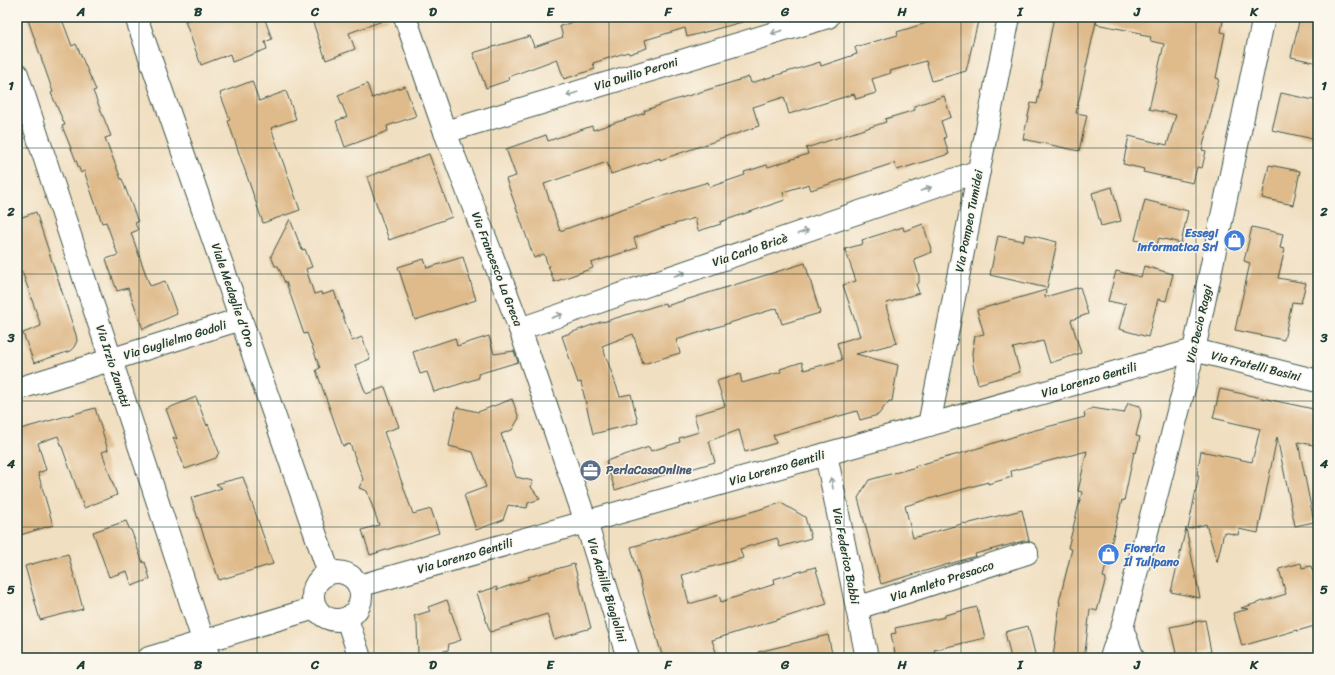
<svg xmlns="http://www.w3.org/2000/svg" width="1335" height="675" font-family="Sriracha,sans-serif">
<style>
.building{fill:#dfba8a}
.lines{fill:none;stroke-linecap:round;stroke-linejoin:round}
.minor-casing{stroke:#3e5549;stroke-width:24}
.major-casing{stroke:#3e5549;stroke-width:24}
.minor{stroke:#fff;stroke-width:22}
.major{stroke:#fff;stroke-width:22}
.oneway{stroke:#8f9e9a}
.grid{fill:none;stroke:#1f3d34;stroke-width:1;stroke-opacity:0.55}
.labels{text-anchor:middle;stroke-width:3;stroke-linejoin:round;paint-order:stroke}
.street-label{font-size:12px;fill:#1f3d34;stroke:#fbf7ec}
.shop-label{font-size:12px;font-weight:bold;fill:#366cbe;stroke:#fbf7ec;text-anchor:end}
.service-label{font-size:12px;font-weight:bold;fill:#4e5e75;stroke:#fbf7ec;text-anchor:start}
.neatline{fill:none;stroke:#1f3d34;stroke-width:1.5}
.grid-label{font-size:13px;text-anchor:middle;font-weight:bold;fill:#1f3d34}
</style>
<rect width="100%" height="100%" fill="#fbf7ec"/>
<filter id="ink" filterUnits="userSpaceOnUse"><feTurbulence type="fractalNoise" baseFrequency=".025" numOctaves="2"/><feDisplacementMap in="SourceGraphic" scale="8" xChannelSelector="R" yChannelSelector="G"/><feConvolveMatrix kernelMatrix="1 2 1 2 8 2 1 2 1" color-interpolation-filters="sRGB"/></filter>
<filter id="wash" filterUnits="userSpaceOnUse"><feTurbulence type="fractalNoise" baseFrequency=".012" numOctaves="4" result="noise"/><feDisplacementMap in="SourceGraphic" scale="16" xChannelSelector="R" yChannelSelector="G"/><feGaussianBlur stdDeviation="0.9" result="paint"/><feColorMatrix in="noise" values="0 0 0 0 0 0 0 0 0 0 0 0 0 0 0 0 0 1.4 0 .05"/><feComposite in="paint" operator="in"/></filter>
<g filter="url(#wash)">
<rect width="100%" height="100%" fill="#f1dfc1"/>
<g id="blocks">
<g class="building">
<polygon points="27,17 61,17 72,46 76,44 96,90 93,91 111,136 105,138 121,179 122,179 138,222 135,223 138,230 131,233 150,286 165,281 177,314 143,329 128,288 117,291 106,259 118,255 106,222 102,223 84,171 81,173 62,126 65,125 51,93 53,92"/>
<polygon points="196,17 264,17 272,39 265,42 267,49 232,62 230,54 201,65 185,21"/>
<polygon points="311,17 388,17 388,19 349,33 355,49 326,60"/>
<polygon points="589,17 741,17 742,22 687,37 685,28 645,40 647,48 629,54 628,52 593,63 595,69 564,79 557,59 508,77 509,80 486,88 473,53 530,36 534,47 563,37 560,26"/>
<polygon points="946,17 979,17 966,71 932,81 926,61 890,71 891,73 872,79 876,93 856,99 854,94 789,114 784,97 753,107 759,126 660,160 660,158 611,174 607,162 544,184 560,231 625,208 708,182 710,187 745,175 744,172 767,165 768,167 808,154 806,148 886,122 885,119 915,110 914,106 944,96 951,117 941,121 946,137 944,138 949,154 897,170 894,163 811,190 809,184 783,192 785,200 720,222 721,224 698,231 695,218 661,228 634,238 637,248 591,263 593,268 554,282 544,254 534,258 506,179 516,176 506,149 546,135 548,141 592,126 593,130 645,113 644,111 668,102 749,77 751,83 820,62 821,66 857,54 855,47 898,35 897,32"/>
<polygon points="1054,17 1097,17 1076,113 1087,115 1079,151 1023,139 1031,103 1037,104"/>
<polygon points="1097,17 1207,17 1223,20 1221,32 1225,33 1216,78 1219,79 1202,150 1206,151 1202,168 1197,167 1193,183 1143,172 1144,169 1123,164 1129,136 1167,145 1176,115 1149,109 1164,44 1150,41 1151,37 1140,35 1141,33 1096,24"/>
<polygon points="1300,17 1318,17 1318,63 1291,57"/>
<polygon points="252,81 259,101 286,91 296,119 271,128 300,210 263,223 228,121 230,120 220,93"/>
<polygon points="367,84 372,98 405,86 416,116 387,126 388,131 345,147 336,121 347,117 338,95"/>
<polygon points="1281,93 1318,101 1318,140 1272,130"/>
<polygon points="429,154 452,217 389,240 367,177"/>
<polygon points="1269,165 1300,171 1293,205 1262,198"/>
<polygon points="1112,187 1121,221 1101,226 1092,193"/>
<polygon points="1145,200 1188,211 1181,243 1159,238 1157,245 1135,240"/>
<polygon points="36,212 76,335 77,341 74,347 70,351 34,363 23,333 41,326 22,271 17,273 17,219"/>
<polygon points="290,219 302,250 305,249 312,267 306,269 314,294 321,292 322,295 334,291 352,341 362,337 370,359 355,365 366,394 385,387 399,427 384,432 413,514 431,509 439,533 370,555 362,530 379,525 367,491 359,488 363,479 350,444 343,446 316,370 320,368 307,333 304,334 286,282 285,283 278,266 275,266 271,256"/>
<polygon points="923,224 932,252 914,259 919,276 919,283 916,284 919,293 887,303 888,306 886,306 897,343 856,354 898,365 892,401 889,401 878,415 860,420 857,411 773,435 776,443 745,452 739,430 709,441 715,462 684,471 683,469 615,490 606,461 649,447 651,451 680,442 679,438 699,432 694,415 725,406 717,381 740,374 742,383 781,372 780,369 802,362 804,370 842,360 837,343 860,336 843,285 856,281 845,249 863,244 862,240 903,227 904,231"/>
<polygon points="1252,227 1283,234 1280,248 1285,249 1278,278 1306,283 1301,303 1292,302 1284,340 1235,330 1250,263 1244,261"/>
<polygon points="1025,234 1057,242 1047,288 990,275 998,236 1024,241"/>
<polygon points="463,257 476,300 415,320 398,267 424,259 427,268"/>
<polygon points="805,263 820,313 782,324 777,308 676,340 680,353 643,364 633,334 602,346 620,396 631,394 638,423 593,434 581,382 578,383 562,336 603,321 603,322 665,303 666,306"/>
<polygon points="1144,266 1173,274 1166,301 1158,299 1148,337 1119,329 1126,303 1122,304 1108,301 1116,271 1141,277"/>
<polygon points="1080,287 1088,314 1071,320 1081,353 1050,363 1043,341 1013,348 1020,372 978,384 973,365 972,353 975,336 984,334 977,310 1046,290 1045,297"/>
<polygon points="489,336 494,354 514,351 518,362 478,374 479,378 434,392 427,372 420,374 413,352 455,338 457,346"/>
<polygon points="1220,389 1318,410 1318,446 1298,442 1314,522 1295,526 1277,437 1258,533 1239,529 1238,535 1224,532 1217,562 1206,524 1188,529 1199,475 1197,475 1201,451 1252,462 1260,429 1213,418"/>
<polygon points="196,397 207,426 208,424 219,452 216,458 185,469 173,437 177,439 166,409"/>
<polygon points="512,399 519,418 512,430 501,434 516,477 533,481 531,487 540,499 528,503 527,508 508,505 503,520 476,530 464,495 486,487 473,452 449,446 457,407 478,412"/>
<polygon points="1128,403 1140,406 1141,416 1136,436 1140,437 1136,453 1134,452 1124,501 1122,500 1103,577 1106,578 1097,611 1090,609 1085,652 1081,658 1053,658 1060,602 1059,602 1072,549 1068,548 1082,492 1078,491 1087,451 1011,471 1012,477 988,484 988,482 905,506 913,538 965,523 966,524 1022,510 1029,541 1023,541 975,554 976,556 881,584 858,498 869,480 916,467 915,466 966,452 1028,432 1085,417 1084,413 1092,408 1124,413"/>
<polygon points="95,408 108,450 102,452 117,495 84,508 58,436 38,443 46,470 38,473 53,525 17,536 17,430"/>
<polygon points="243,477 273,564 219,580 191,498 222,488 216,484"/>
<polygon points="781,503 805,517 811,538 780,547 777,538 740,549 743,558 682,575 689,604 719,595 721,602 775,584 774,579 815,567 827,604 712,640 718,658 663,658 644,596 631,547 697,529 697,528"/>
<polygon points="126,521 130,530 131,530 143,563 145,562 150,579 132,586 127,571 109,577 93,532"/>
<polygon points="1186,528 1200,598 1171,592"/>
<polygon points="68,554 83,609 40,620 25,566"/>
<polygon points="1301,563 1302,568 1311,566 1318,590 1318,625 1297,631 1297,630 1242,646 1233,613 1249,609 1241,608 1286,594 1279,569"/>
<polygon points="574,564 591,628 554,639 547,614 490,632 477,593 497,587 497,590 529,579 528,577"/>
<polygon points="447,600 461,640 449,644 448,650 434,654 418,655 417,624 414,616 430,611 428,607"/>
<polygon points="977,607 985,638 934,650 935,653 913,658 896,658 891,634 896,633 895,628 945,617 945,615"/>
<polygon points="1205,620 1211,652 1184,658 1176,653 1170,627"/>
<polygon points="1028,626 1036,658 1011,658 1005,632"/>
<polygon points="828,635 833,658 758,658 758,652"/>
</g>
</g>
</g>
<g filter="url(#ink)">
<use href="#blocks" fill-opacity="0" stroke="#3e5549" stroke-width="1"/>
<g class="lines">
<defs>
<g id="minor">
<polyline points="136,17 329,573"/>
<polyline points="405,17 445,132 520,329 586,522 628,658"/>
<polyline points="17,74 209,658"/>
<polyline points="445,132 828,17"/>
<polyline points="520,329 979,171"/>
<polyline points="17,389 241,319"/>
<polyline points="929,425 1009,17"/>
<polyline points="826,454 867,658"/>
<circle cx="337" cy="596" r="24"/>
<polyline points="359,586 1194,350 1318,381"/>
<polyline points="857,608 1027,553"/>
<polyline points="347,619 360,658"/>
<polyline points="1122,628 1133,658"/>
<polyline points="149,658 315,608"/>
</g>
<polyline id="major" points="1111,658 1115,645 1122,628 1194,350 1264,17"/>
</defs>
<use href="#minor" class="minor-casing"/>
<use href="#major" class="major-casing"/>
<use href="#minor" class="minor"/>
<use href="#major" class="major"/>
</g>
<defs><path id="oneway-shaft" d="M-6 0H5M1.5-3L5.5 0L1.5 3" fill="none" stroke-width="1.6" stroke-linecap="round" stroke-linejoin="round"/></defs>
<g class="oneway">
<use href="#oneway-shaft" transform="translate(777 32) rotate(163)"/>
<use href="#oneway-shaft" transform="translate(572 94) rotate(163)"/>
<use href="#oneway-shaft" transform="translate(926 189) rotate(-19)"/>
<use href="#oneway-shaft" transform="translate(803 232) rotate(-19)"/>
<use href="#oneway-shaft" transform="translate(680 274) rotate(-19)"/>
<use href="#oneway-shaft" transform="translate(557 316) rotate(-19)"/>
<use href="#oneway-shaft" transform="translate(832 483) rotate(-101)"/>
</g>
</g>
<path class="grid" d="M 139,17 L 139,658M 257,17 L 257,658M 374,17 L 374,658M 491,17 L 491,658M 609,17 L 609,658M 726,17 L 726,658M 844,17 L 844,658M 961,17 L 961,658M 1078,17 L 1078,658M 1196,17 L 1196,658M 17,148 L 1318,148M 17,274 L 1318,274M 17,401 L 1318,401M 17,527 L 1318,527"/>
<defs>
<symbol id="shop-disc" viewBox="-11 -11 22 22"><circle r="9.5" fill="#3f7fe0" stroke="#fbf7ec"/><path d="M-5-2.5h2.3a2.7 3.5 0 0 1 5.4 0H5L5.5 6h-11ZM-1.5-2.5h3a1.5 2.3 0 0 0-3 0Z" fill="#fff"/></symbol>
<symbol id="office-disc" viewBox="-11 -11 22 22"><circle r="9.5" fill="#5c6f8a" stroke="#fbf7ec"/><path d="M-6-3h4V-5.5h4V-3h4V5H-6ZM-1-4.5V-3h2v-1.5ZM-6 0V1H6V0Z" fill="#fff"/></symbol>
</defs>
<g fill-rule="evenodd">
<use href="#shop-disc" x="1222" y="228" width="25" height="25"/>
<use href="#office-disc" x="578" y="458" width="25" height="25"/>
<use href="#shop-disc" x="1096" y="542" width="25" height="25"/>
</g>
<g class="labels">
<g class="street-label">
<text transform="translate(636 74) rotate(-17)" y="4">Via Duilio Peroni</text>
<text transform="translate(969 221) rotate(-79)" y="4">Via Pompeo Tumidei</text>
<text transform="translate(750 250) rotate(-19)" y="4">Via Carlo Bricè</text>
<text transform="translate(497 269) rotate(69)" y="4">Via Francesco La Greca</text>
<text transform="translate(233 295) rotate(71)" y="4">Viale Medaglie d'Oro</text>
<text transform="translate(1199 324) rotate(-77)" y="4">Via Decio Raggi</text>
<text transform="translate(175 340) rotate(-17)" y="4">Via Guglielmo Godoli</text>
<text transform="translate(113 366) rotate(72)" y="4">Via Irzio Zanotti</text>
<text transform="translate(1256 366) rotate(14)" y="4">Via fratelli Basini</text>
<text transform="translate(1089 380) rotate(-16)" y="4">Via Lorenzo Gentili</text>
<text transform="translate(777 468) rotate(-16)" y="4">Via Lorenzo Gentili</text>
<text transform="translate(465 556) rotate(-16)" y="4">Via Lorenzo Gentili</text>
<text transform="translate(846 556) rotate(79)" y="4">Via Federico Babbi</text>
<text transform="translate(942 581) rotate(-18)" y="4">Via Amleto Presacco</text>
<text transform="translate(607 590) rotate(73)" y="4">Via Achille Biagiolini</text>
</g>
<g class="shop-label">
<text x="1218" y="237">Essegi<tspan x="1218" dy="14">informatica Srl</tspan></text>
<text x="1124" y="552" text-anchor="start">Fioreria<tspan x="1124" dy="14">Il Tulipano</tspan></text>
</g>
<g class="service-label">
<text x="606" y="474">PerlaCasaOnline</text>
</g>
</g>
<rect width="1335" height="675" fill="none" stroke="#fbf7ec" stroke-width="44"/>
<rect x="22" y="22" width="1291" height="631" class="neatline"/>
<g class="grid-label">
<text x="81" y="16">A</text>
<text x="198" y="16">B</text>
<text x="315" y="16">C</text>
<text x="433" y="16">D</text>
<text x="550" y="16">E</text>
<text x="668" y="16">F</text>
<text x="785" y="16">G</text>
<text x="902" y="16">H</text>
<text x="1020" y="16">I</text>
<text x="1137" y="16">J</text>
<text x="1254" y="16">K</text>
<text x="11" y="90">1</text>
<text x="1324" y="90">1</text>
<text x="11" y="216">2</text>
<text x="1324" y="216">2</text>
<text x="11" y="342">3</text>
<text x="1324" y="342">3</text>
<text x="11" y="468">4</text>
<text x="1324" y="468">4</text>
<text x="11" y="594">5</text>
<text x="1324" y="594">5</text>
<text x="81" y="669">A</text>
<text x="198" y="669">B</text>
<text x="315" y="669">C</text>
<text x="433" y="669">D</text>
<text x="550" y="669">E</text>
<text x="668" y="669">F</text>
<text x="785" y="669">G</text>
<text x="902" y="669">H</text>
<text x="1020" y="669">I</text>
<text x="1137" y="669">J</text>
<text x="1254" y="669">K</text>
</g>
</svg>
